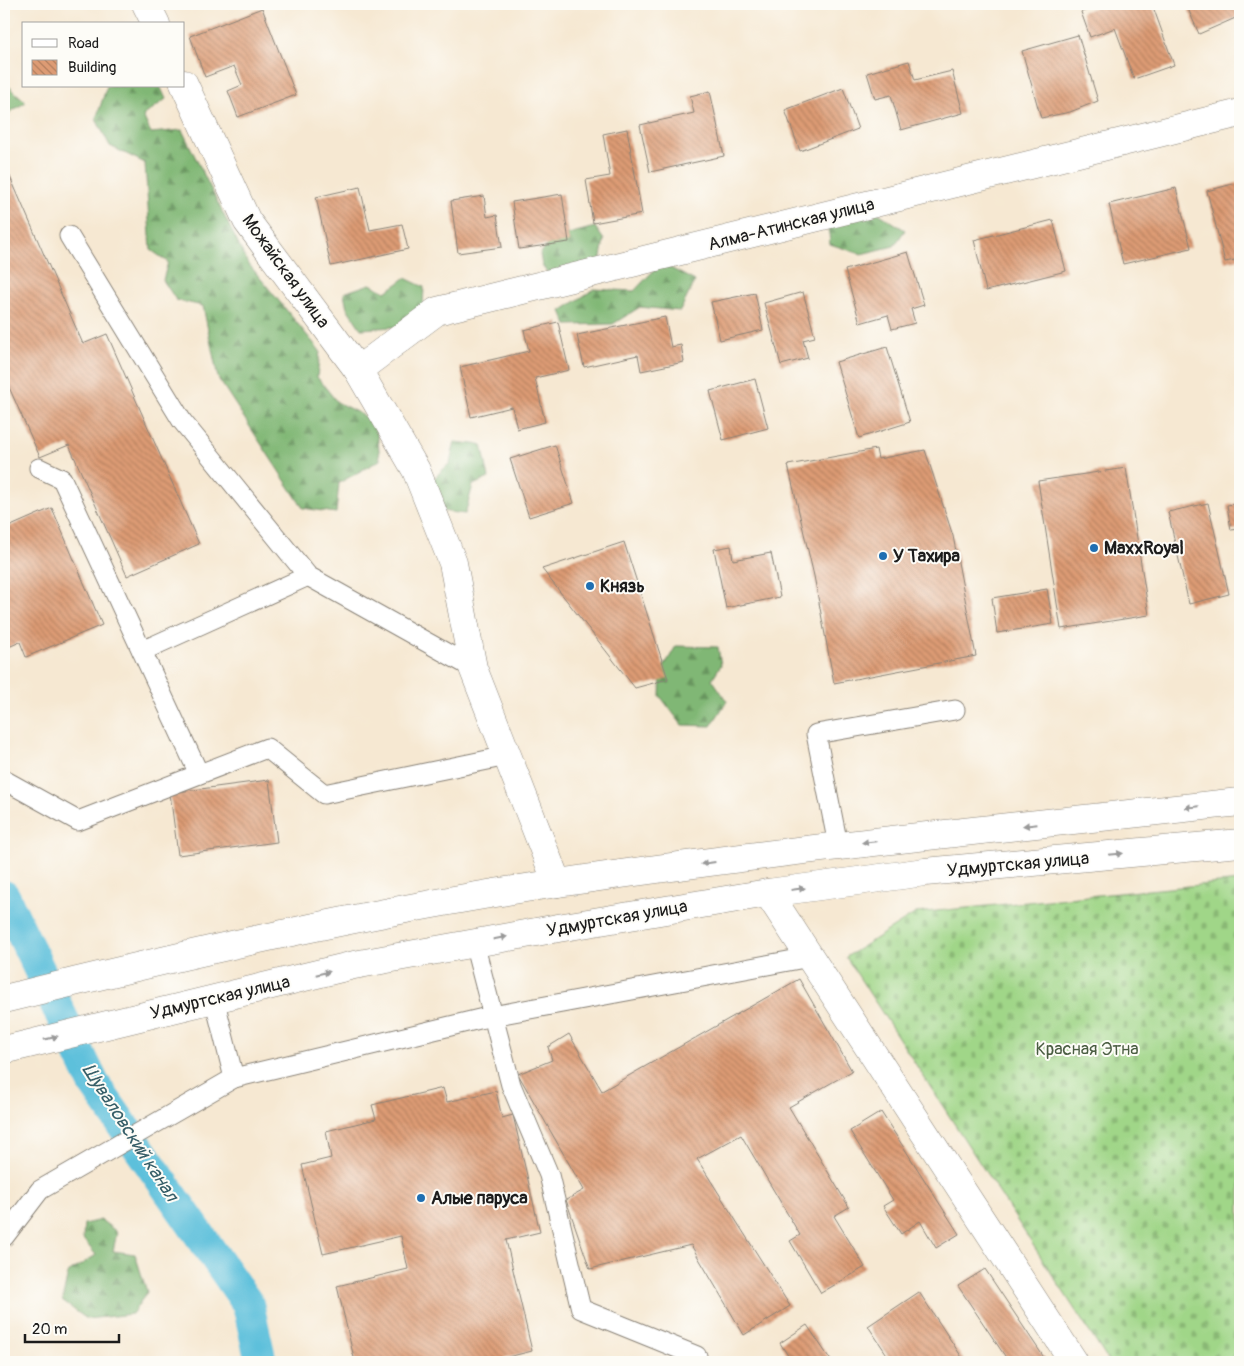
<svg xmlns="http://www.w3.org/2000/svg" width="1244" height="1366" font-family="Pangolin,sans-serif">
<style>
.forest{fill:url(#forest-firs);stroke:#4e6a48}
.cemetery{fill:url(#cemetery-stones);stroke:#5e7952}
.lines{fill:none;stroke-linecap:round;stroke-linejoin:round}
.canal{stroke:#5dc0db;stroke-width:32}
.building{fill:url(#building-back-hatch)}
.lane-casing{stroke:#898277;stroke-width:21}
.street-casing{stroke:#898277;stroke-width:29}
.primary-casing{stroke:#898277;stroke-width:29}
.lane{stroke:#fff;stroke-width:19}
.street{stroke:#fff;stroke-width:28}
.primary{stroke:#fff;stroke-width:28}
.oneway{fill:#999}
.poi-dot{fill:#1f6fb2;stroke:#fdfcf7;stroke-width:2}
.labels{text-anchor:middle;stroke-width:4;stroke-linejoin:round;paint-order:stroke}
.street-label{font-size:18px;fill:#1c1c1c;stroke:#fdfcf7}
.poi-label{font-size:18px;font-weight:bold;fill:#1c1c1c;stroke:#fdfcf7;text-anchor:start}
.park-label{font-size:18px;fill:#4a5d42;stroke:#fdfcf7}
.water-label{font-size:19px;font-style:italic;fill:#365e68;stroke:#fdfcf7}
</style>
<defs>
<pattern id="forest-firs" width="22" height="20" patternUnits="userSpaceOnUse" patternTransform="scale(1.25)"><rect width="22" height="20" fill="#80b774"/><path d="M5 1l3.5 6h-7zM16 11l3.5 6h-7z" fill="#68945e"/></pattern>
<pattern id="cemetery-stones" width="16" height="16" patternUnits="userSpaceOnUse" patternTransform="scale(1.25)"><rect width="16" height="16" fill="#a0d688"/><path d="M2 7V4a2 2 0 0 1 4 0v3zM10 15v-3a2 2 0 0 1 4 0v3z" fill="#89b775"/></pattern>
<pattern id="building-back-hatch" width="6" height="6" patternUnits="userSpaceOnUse" patternTransform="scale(1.25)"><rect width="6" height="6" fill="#dd9b74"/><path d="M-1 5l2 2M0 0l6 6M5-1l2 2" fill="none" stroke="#b27e5e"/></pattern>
</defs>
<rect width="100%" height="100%" fill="#fdfcf7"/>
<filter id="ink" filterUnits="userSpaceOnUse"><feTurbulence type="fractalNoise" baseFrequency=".02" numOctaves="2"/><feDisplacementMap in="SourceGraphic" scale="10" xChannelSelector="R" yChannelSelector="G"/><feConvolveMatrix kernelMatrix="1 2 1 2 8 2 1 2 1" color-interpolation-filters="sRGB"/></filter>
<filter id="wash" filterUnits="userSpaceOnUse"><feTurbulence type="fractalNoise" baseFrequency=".0096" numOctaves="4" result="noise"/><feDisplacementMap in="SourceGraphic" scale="20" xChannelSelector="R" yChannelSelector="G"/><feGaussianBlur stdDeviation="1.12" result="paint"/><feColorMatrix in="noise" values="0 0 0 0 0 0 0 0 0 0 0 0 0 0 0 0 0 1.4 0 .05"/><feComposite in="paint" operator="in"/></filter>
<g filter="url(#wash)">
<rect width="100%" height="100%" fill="#f6e8d2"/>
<g class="forest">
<polygon points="4,82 26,102 4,116"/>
<polygon points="107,86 160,86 166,99 143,116 151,133 182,130 247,262 320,351 317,377 337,402 376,422 380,460 339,483 336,513 303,508 218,378 203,306 176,300 163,280 168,262 151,250 145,163 110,146 96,119"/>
<polygon points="875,211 905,230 894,246 861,254 830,244 828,221"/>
<polygon points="595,227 604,240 600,262 551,277 542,266 540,254 553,238"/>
<polygon points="661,263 695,281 680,311 640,307 613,324 567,325 561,311 594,289 634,291"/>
<polygon points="405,278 424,287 423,306 394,327 361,329 347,308 344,293 370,284 386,292"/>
<polygon points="455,442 482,445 489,478 473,485 465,514 442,511 431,481 450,463"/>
<polygon points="676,646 718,647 721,665 712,679 727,701 711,726 682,725 660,696 661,672"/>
<polygon points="101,1220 117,1232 113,1251 135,1254 147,1292 132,1314 87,1319 62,1301 68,1273 96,1255 83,1239 84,1224"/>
</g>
<polygon class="cemetery" points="1240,881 1240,1362 1109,1362 846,957 916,913"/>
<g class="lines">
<polyline class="canal" points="4,896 94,1084 248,1304 261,1362"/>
</g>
<g id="blocks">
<g class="building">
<polygon points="1106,4 1130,4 1131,6 1152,4 1174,65 1134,79 1115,28 1090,37 1081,12"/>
<polygon points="1186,4 1240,4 1240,16 1199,34"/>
<polygon points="262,8 296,95 238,117 228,91 242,85 234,66 205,77 190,36"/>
<polygon points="1078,35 1098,101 1070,112 1041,118 1022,51"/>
<polygon points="909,61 915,80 952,71 963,113 901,130 891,95 875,99 867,73"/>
<polygon points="843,88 858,129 800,151 785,110"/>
<polygon points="710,91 724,156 650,172 640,125 694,113 690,96"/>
<polygon points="627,129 642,214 593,223 586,180 610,176 603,134"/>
<polygon points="4,163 83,344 107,334 199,544 127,576 69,445 40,457 4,376"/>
<polygon points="1240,182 1240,259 1225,262 1207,191"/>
<polygon points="360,187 370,230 402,224 408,249 331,266 316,197"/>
<polygon points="1176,188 1191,248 1123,264 1109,204"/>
<polygon points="562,194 569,242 519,249 512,202"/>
<polygon points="484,196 487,217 497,215 502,247 458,253 451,201"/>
<polygon points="1053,220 1066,271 986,291 974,240"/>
<polygon points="908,252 924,305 911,309 915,323 892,329 888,315 860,323 845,270"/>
<polygon points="803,292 815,337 803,340 808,358 781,365 764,303"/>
<polygon points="755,293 763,330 720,340 711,302"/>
<polygon points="665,317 671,347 681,345 684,362 641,371 638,355 584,367 577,335"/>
<polygon points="558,322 569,370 535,378 545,422 517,429 512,407 471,417 460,367 529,351 524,330"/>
<polygon points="887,347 910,422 859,438 836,362"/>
<polygon points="755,379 768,428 723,440 710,391"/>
<polygon points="555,445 574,503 529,517 510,459"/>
<polygon points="876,449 878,459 925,450 953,536 976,656 834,683 814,576 788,465"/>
<polygon points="1126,468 1149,615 1061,629 1038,481"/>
<polygon points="1208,503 1229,594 1189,604 1168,512"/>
<polygon points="1240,503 1240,529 1231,530 1227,505"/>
<polygon points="52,508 102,625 26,657 20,642 4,649 4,529"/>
<polygon points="624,542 668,679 635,688 542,569"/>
<polygon points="731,546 733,560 771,553 780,597 726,608 714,549"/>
<polygon points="1047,589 1053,624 997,633 992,598"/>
<polygon points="269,780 277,842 178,855 170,793"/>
<polygon points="799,979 852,1071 789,1107 849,1207 834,1216 865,1267 821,1293 790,1241 800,1235 741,1135 697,1159 790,1306 744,1335 691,1245 590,1269 566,1200 584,1190 518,1074 552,1060 548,1047 569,1034 602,1091"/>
<polygon points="443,1088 447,1102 496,1091 502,1118 513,1115 540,1232 506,1240 532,1351 504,1358 505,1362 355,1362 337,1286 408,1269 401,1236 323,1254 302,1165 331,1158 326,1131 376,1119 372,1105"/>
<polygon points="881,1112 959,1234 936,1248 920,1221 901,1234 883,1206 893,1200 850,1131"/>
<polygon points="985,1269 1047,1362 1009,1362 958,1286"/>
<polygon points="919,1292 965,1362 892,1362 868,1326"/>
<polygon points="807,1325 832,1362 792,1362 780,1343"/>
</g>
</g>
</g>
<g filter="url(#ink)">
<use href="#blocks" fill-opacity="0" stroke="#898277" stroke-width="1"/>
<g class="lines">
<defs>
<g id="lane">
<polyline points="69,236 182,421 308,576 473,668"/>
<polyline points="39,468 62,479 199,774"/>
<polyline points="142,651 308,576"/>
<polyline points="4,780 78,821 267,748 324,794 507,756"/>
<polyline points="838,845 816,734 955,710"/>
<polyline points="474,943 511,1085 549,1175 581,1309 697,1356"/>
<polyline points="214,998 234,1078 492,1016 810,957"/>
<polyline points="4,1237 40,1190 234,1078"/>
</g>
<g id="street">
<polyline points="146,4 156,24"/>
<polyline points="184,84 247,221 358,370 416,470 453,563 473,668 557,883"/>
<polyline points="358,370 437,311 1240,113"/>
<polyline points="768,893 1074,1362"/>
</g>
<g id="primary">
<path d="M 4,999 C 187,954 371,911 558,883 C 785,849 1013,827 1240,802"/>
<polyline points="4,1050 354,965 558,928 768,893 925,872 1240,843"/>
</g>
</defs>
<use href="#lane" class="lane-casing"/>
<use href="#street" class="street-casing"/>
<use href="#primary" class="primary-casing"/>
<use href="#lane" class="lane"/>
<use href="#street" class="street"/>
<use href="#primary" class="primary"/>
</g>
<defs><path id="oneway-solid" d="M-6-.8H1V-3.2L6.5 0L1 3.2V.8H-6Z" transform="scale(1.25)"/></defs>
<g class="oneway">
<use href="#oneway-solid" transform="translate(1192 807) rotate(174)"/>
<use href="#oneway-solid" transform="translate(1030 825) rotate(174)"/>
<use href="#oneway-solid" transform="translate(869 842) rotate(174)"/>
<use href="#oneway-solid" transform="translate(1116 854) rotate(-5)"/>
<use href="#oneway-solid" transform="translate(708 863) rotate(172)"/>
<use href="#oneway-solid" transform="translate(798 889) rotate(-7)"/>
<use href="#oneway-solid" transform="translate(500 938) rotate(-11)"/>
<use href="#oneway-solid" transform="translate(323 973) rotate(-13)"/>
<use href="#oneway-solid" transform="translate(51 1038) rotate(-14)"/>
</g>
</g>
<g class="poi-dot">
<circle cx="1094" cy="548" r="5"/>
<circle cx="883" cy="556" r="5"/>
<circle cx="590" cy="586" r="5"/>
<circle cx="421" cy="1198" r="5"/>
</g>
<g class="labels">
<g class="street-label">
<text transform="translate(791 224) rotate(-14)" y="6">Алма-Атинская улица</text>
<text transform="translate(286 271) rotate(54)" y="6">Можайская улица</text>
<text transform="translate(1018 864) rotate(-5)" y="6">Удмуртская улица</text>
<text transform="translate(617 918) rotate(-10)" y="6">Удмуртская улица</text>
<text transform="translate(220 997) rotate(-13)" y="6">Удмуртская улица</text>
</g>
<g class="poi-label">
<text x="1104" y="554">MaxxRoyal</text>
<text x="893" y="562">У Тахира</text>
<text x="600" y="592">Князь</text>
<text x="431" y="1204">Алые паруса</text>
</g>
<g class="park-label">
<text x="1087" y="1055">Красная Этна</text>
</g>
<g class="water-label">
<text transform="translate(131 1132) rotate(57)" y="7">Шуваловский канал</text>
</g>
</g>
<rect width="1244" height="1366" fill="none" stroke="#fdfcf7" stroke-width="20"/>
<rect x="22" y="22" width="162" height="65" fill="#fdfcf7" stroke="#a3a29f"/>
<rect x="32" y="39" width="25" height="8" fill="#ffffff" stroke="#a3a29f"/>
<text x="68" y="48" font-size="15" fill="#1c1c1c">Road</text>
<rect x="32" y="60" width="25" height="15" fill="url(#building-back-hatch)" stroke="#a3a29f"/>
<text x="68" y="72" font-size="15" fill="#1c1c1c">Building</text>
<path d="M25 1334v8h94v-8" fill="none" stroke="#1c1c1c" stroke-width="2.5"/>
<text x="32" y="1334" font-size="15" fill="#1c1c1c" stroke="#fdfcf7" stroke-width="4" paint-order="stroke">20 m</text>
</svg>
